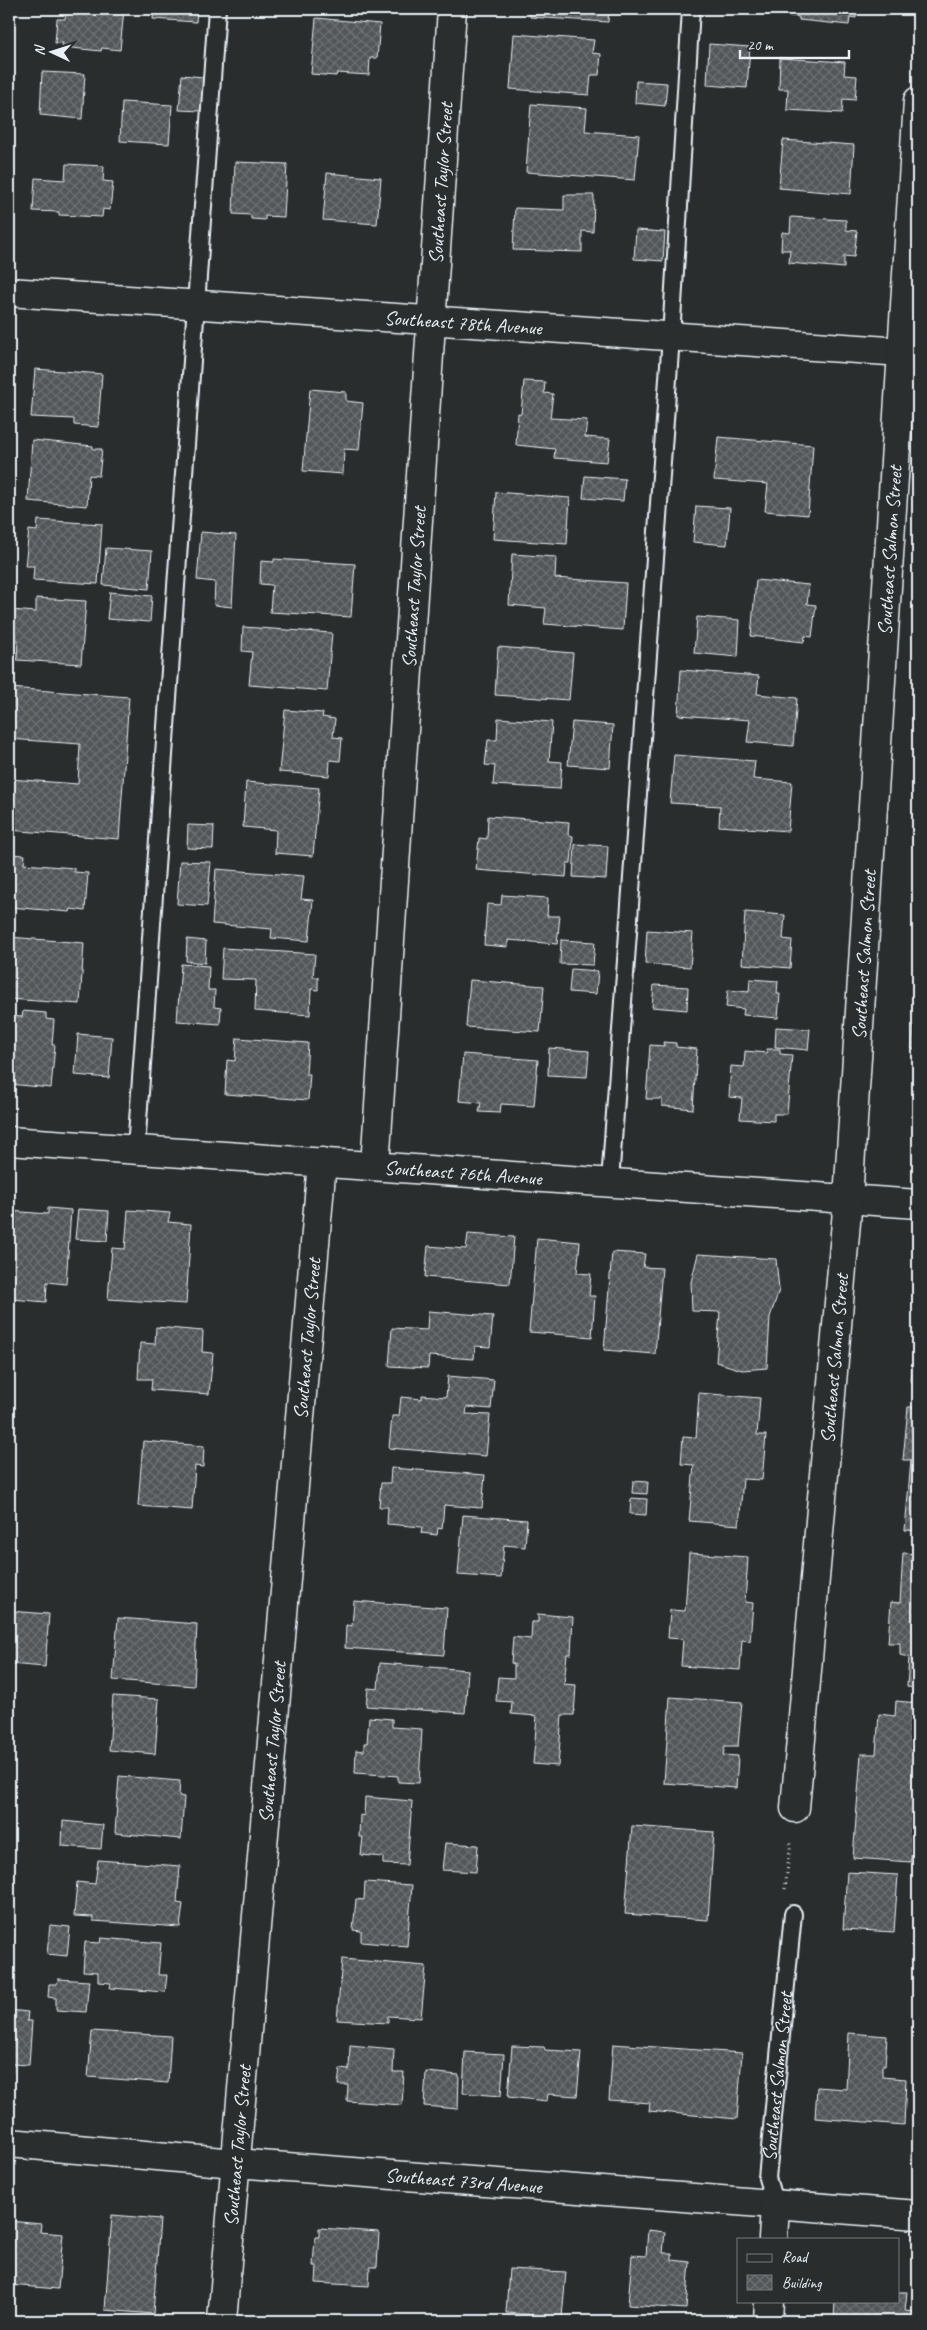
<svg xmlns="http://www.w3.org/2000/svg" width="927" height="2330" font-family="Caveat,sans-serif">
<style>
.building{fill:url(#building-cross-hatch);stroke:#e8f1f8}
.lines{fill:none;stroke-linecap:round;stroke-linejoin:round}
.service-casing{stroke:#e8f1f8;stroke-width:20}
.minor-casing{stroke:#e8f1f8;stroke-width:31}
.path{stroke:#e8f1f8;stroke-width:3;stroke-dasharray:1 4;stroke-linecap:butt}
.service{stroke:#2a2d2e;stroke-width:16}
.minor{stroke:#2a2d2e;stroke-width:28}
.labels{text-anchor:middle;stroke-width:4.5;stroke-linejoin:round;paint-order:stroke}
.street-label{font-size:20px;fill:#e8f1f8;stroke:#2a2d2e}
</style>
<defs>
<pattern id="building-cross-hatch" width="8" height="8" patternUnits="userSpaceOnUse" patternTransform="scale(1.25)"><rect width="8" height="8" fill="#535759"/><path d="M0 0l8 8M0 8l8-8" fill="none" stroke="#6c7072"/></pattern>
</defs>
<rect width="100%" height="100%" fill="#2a2d2e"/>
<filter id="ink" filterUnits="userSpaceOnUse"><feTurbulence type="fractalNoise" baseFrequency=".02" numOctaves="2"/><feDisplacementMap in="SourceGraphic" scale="10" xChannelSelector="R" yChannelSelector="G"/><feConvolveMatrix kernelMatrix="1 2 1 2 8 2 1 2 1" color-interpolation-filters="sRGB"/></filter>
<g filter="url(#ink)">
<g class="building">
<polygon points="66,9 124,9 120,50 102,48 101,51 62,47 63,43 55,43 57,19 65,19"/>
<polygon points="154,9 197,9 196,22 153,19"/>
<polygon points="279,9 293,9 292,13 278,11"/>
<polygon points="530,9 609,9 608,22 530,17"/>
<polygon points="772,9 857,9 856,18 850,17 849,25 799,20 799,17 772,14"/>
<polygon points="316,18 380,24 377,58 370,58 369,75 337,73 336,76 311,74"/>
<polygon points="514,34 594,40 592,53 601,54 599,75 591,75 589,95 510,89"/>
<polygon points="709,44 750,47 747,88 707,85"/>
<polygon points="780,58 845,62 844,75 857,76 855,100 843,99 842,113 787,110 788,89 779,89"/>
<polygon points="42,72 85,74 82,119 40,115"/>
<polygon points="182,75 203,77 202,111 179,110"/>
<polygon points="636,81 667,83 665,106 635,103"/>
<polygon points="122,102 172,105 169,144 120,141"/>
<polygon points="531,104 587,108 585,131 639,135 635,180 526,172"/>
<polygon points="783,140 854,145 851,194 779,188"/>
<polygon points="235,162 287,164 284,217 265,216 265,220 251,219 251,215 233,214"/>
<polygon points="66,164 104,166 103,181 113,182 110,210 103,209 102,217 59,215 59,212 33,211 35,178 65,180"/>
<polygon points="327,173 381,178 377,224 323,220"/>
<polygon points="564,195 594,195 593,232 582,231 582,252 513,250 515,208 564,210"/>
<polygon points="791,217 846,220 846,230 857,231 854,257 844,256 844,268 789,263 790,250 781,250 782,232 790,233"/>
<polygon points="636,230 665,232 663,261 634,259"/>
<polygon points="35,369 102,374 98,427 74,425 74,419 31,417"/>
<polygon points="524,381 545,382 544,393 553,394 550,418 587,420 585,437 610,439 607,462 554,458 555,449 516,445 518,413 521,414"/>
<polygon points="310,389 346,392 346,401 363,403 359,450 344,449 343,474 303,471"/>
<polygon points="718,437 813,445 808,515 765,511 768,484 714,480"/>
<polygon points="32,440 93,446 93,449 102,449 99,476 89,475 87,506 28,501"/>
<polygon points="585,476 625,479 623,501 583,498"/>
<polygon points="496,492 570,498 567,544 493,539"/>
<polygon points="696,506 730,508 727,545 693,542"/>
<polygon points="38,520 102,524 98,584 33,580 34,566 25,566 29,530 37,531"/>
<polygon points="201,532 236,535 232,607 214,605 215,582 197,580"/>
<polygon points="106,548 152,551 149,589 103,585"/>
<polygon points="512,554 556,557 555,578 626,583 623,630 544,624 546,608 509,605"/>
<polygon points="274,559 355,564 351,617 270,612 272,585 260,584 261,561 274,562"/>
<polygon points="756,580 809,585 807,604 816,605 812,637 805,636 804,642 751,636"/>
<polygon points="110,592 152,596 150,622 107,619"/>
<polygon points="36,598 86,601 81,664 17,660 18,640 9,639 11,610 36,612"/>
<polygon points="697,617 740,620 738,657 694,653"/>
<polygon points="243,627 332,633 327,691 249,685 252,652 242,651"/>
<polygon points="498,647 573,653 569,700 495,695"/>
<polygon points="681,670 759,676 757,694 797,698 793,746 747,742 750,720 678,715"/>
<polygon points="9,688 129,697 119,839 9,830 9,779 78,784 80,744 9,739"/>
<polygon points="285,710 323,713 322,717 335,719 333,737 342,738 340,761 330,760 329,776 279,772"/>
<polygon points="498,718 552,722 549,761 562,762 560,789 493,785 495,766 485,765 488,740 497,740"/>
<polygon points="572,722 613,725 610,768 568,765"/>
<polygon points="674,755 755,761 753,779 792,782 788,831 719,826 720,806 670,803"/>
<polygon points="246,782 319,788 313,856 275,853 276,830 243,827"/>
<polygon points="488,816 569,822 568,835 573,836 571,863 567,863 566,877 476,870 479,838 487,839"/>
<polygon points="188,825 214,826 213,849 187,848"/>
<polygon points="575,844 608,846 606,879 573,877"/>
<polygon points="9,854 25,855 24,864 74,868 74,872 88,873 85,911 71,909 70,912 9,907"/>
<polygon points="180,861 211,862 207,906 177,904"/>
<polygon points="216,869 304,876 301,899 313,900 309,941 271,938 272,929 212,924"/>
<polygon points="502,895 548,898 547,916 560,916 557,944 508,940 508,947 484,945 487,904 501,905"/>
<polygon points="745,912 785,915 783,939 792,940 790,968 742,964"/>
<polygon points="647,930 693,933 690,967 645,964"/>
<polygon points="9,937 84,943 80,1004 9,999"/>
<polygon points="187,939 206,941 205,963 186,961"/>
<polygon points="561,940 595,942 593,965 560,964"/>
<polygon points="223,948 315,954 313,977 318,977 318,990 311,989 310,1015 255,1011 256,980 221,979"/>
<polygon points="181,964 209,966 208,990 215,990 214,1007 221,1008 220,1024 177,1021"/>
<polygon points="571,969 598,971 596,994 569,992"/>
<polygon points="750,979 778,981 777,994 780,994 778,1018 743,1015 744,1009 726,1007 728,990 749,992"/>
<polygon points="470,980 544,986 540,1032 466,1027"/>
<polygon points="654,985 688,987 687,1010 652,1007"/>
<polygon points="916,993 918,993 918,1050 912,1049"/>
<polygon points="23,1011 46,1013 46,1019 54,1020 52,1045 55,1045 51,1088 9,1084 9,1016 22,1017"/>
<polygon points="776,1027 810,1029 808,1050 775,1047"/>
<polygon points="78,1034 112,1037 109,1078 75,1075"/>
<polygon points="237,1038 308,1043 306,1074 310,1074 308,1100 225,1094 227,1060 235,1061"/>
<polygon points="663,1042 676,1043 676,1047 697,1049 693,1109 662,1106 662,1099 646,1099 650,1045 664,1046"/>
<polygon points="549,1048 589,1051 587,1077 548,1075"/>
<polygon points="767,1049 780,1049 780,1054 792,1055 787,1114 774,1114 774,1121 740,1119 742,1098 729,1097 731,1066 744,1067 745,1051 767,1053"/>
<polygon points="463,1054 538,1060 534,1106 501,1104 500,1113 479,1112 481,1103 459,1101"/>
<polygon points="48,1208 71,1210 66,1284 47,1282 46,1302 12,1299 13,1279 9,1279 9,1211 48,1214"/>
<polygon points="78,1209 109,1211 107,1241 75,1239"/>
<polygon points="128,1210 170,1213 168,1222 191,1224 186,1304 108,1299 112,1248 125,1249"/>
<polygon points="468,1234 514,1237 510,1284 425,1277 428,1246 466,1249"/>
<polygon points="537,1238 580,1242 577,1273 591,1274 589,1296 595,1296 592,1337 529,1332"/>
<polygon points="612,1252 645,1254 643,1267 662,1268 655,1354 604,1350"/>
<polygon points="698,1254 776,1259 779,1290 770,1317 767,1368 742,1370 716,1362 720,1312 692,1311 691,1282"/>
<polygon points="428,1311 493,1316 490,1347 475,1346 474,1359 429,1356 428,1368 389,1366 392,1328 427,1330"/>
<polygon points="156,1327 203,1331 202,1352 213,1353 209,1394 151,1390 152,1379 138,1379 140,1343 155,1344"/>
<polygon points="914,1343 918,1343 918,1382 911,1382"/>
<polygon points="448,1376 494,1380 491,1409 467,1407 466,1414 490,1415 486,1456 389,1448 392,1416 399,1416 401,1397 422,1399 422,1395 446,1397"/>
<polygon points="699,1393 760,1398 757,1435 766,1435 762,1480 743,1479 739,1525 689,1521 694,1465 681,1464 683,1437 696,1438"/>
<polygon points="908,1407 918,1407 918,1531 905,1530 911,1460 903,1460"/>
<polygon points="143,1441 204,1446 203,1467 195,1466 192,1510 138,1506"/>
<polygon points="391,1468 485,1475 482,1508 444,1505 442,1529 438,1528 437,1535 421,1533 422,1527 387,1524 388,1507 379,1507 381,1483 390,1483"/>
<polygon points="633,1481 648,1482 647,1494 632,1493"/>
<polygon points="631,1498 647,1499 646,1515 630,1514"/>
<polygon points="463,1515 527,1520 525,1547 504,1545 501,1578 458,1575"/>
<polygon points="689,1553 748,1557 745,1602 753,1603 750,1641 742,1640 740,1670 681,1666 683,1639 668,1638 670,1610 685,1611"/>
<polygon points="903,1553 918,1554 918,1688 907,1687 909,1657 900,1655 900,1643 888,1643 891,1602 900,1603"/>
<polygon points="354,1601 447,1608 444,1655 345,1648 346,1625 352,1626"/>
<polygon points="9,1611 49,1614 45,1667 9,1664"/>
<polygon points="538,1614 573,1617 571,1654 567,1654 564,1684 576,1685 574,1715 562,1715 558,1766 533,1764 537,1716 511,1714 512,1702 496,1701 498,1677 514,1678 514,1664 511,1663 513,1637 531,1639 532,1622 538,1622"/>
<polygon points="118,1618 197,1624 194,1686 113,1680"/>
<polygon points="380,1663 468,1670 465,1713 366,1706 368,1688 378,1689"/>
<polygon points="113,1696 159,1699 155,1754 109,1750"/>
<polygon points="670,1697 742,1702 738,1746 725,1746 723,1755 738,1756 736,1788 664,1783"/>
<polygon points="896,1701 918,1703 918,1821 914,1820 911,1862 853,1858 861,1754 876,1754 879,1714 895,1716"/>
<polygon points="369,1717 392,1719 392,1727 422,1729 419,1783 398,1782 398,1776 355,1773 356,1750 364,1751 364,1743 367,1743"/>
<polygon points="119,1776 180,1781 179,1796 184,1797 181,1839 115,1833"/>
<polygon points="365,1797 412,1801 407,1865 383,1864 383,1857 361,1855 363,1837 359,1837 360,1815 364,1816"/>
<polygon points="63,1821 103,1825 101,1849 62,1846"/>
<polygon points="632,1826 714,1832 708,1920 625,1914"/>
<polygon points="445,1843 478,1845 476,1872 442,1870"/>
<polygon points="98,1860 180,1866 177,1903 183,1904 180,1927 93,1921 93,1917 74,1916 77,1882 95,1884"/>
<polygon points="847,1872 898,1875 894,1932 843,1929"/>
<polygon points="365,1882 412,1885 407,1946 361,1942 361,1931 353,1930 356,1899 364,1900"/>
<polygon points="50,1925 70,1927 67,1956 47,1954"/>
<polygon points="101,1938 161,1943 158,1975 167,1975 165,1992 110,1988 111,1983 98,1982 98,1972 83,1971 85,1942 100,1943"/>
<polygon points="342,1959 426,1966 421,2018 388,2016 388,2023 337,2020"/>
<polygon points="58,1979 89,1981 86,2012 56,2010 56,1998 48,1997 49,1984 57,1984"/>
<polygon points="9,2010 28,2012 27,2021 32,2021 29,2065 12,2064 12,2073 9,2073"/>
<polygon points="92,2031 171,2036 168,2083 88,2077"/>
<polygon points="849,2033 887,2036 885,2066 882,2066 882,2077 906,2079 904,2125 815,2118 817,2087 846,2089"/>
<polygon points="613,2044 742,2053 737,2119 649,2111 650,2103 609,2100"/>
<polygon points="350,2045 394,2049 393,2072 404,2072 402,2105 347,2101 348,2085 338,2085 340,2069 349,2070"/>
<polygon points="512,2046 544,2047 545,2050 581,2052 577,2096 548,2094 547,2101 508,2097"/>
<polygon points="465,2052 504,2054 501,2096 463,2093"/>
<polygon points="426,2072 459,2075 458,2109 424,2106"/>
<polygon points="112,2215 160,2219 153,2314 105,2310"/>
<polygon points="9,2221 41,2224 40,2232 63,2234 58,2289 9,2285"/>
<polygon points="319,2228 379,2232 377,2267 370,2267 369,2286 316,2283 317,2266 313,2266 315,2237 319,2237"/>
<polygon points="648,2230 665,2232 663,2253 672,2253 672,2260 690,2262 686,2309 628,2305 632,2255 646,2256"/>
<polygon points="509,2269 566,2272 562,2317 506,2313"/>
<polygon points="898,2292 907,2292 905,2311 917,2312 917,2321 837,2321 837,2319 834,2319 835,2301 898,2301"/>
<polygon points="598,2319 634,2321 598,2321"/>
</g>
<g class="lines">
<defs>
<g id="service">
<polyline points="136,1149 217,9"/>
<polyline points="610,1182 671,337 691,9"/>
<path id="s1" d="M 775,2205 L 767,2178 L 793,1914"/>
</g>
<g id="minor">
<path id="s2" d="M 9,292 L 918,353"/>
<path id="s3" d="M 9,1141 L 918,1204"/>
<path id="s4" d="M 375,1166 L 452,9"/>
<path id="s5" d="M 795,1808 L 848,1199 L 918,101"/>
<path id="s6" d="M 9,2143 L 235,2163 L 918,2215"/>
<polyline points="773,2239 775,2205"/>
<path id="s7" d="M 222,2321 L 322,1162"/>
<polyline points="768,2321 769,2301"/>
</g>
</defs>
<use href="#service" class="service-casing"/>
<use href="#minor" class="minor-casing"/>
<polyline class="path" points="785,1889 791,1841"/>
<use href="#service" class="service"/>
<use href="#minor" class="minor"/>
</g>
</g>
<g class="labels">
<g class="street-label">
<text dy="7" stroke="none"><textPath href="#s4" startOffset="985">Southeast Taylor Street</textPath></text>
<text dy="7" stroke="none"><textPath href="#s2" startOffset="455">Southeast 78th Avenue</textPath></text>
<text dy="7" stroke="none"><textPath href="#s5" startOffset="1261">Southeast Salmon Street</textPath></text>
<text dy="7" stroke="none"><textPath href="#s4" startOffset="580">Southeast Taylor Street</textPath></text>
<text dy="7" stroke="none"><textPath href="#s5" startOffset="856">Southeast Salmon Street</textPath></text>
<text dy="7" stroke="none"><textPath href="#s3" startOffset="455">Southeast 76th Avenue</textPath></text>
<text dy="7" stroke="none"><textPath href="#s7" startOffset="986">Southeast Taylor Street</textPath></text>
<text dy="7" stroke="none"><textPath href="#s5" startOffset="451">Southeast Salmon Street</textPath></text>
<text dy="7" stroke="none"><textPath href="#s7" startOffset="581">Southeast Taylor Street</textPath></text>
<text dy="7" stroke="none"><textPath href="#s1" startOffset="130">Southeast Salmon Street</textPath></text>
<text dy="7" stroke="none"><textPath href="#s7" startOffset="176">Southeast Taylor Street</textPath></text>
<text dy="7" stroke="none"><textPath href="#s6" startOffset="456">Southeast 73rd Avenue</textPath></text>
</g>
</g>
<rect width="927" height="2330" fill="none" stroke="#2a2d2e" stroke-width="30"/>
<rect x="15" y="15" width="897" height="2300" fill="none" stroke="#e8f1f8" stroke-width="2" filter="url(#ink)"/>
<rect x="737" y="2238" width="162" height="65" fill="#2a2d2e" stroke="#767b7f"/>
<rect x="747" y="2254" width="25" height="8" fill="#2a2d2e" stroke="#767b7f"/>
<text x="782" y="2262" font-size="15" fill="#e8f1f8">Road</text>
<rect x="747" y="2275" width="25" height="15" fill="url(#building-cross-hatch)" stroke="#767b7f"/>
<text x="782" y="2288" font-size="15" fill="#e8f1f8">Building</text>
<g transform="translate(52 52) rotate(274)" stroke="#2a2d2e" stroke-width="4" paint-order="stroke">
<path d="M0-4L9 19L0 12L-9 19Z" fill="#e8f1f8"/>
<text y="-8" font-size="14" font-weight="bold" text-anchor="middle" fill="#e8f1f8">N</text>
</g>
<path d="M740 50v8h109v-8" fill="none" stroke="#e8f1f8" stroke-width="2.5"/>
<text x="747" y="50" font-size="15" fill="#e8f1f8" stroke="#2a2d2e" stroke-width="4" paint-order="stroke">20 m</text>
</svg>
